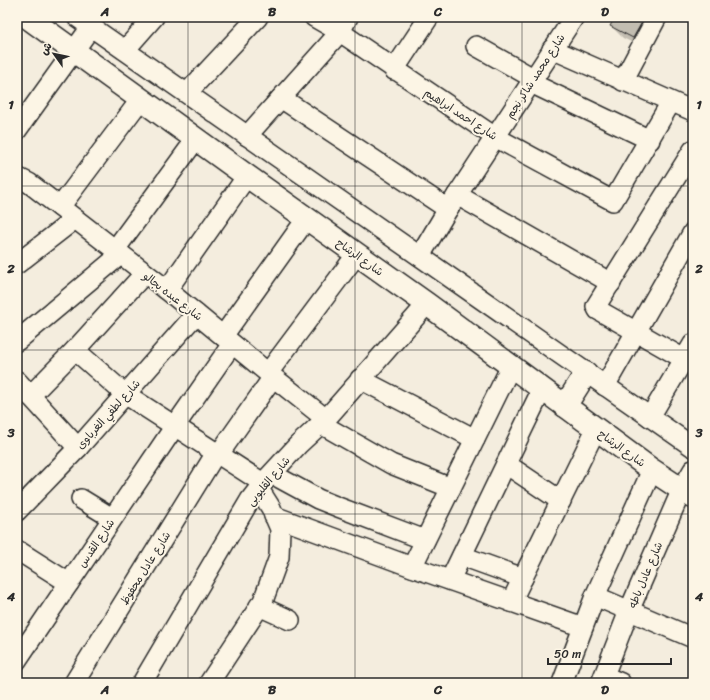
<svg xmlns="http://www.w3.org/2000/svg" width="710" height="700" font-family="Sriracha,'Playpen Sans Arabic',sans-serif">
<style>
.shadow{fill:#0003}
.building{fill:#c2bdb1;stroke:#2b2b2b}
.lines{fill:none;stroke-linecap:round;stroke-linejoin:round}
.minor-casing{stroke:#2b2b2b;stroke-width:22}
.secondary-casing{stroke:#2b2b2b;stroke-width:25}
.minor{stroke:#fcf5e5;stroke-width:19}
.secondary{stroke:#fcf5e5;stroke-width:22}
.grid{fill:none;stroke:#2b2b2b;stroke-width:1;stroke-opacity:0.55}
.labels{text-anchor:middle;stroke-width:4;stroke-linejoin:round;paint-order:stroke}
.street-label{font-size:11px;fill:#2b2b2b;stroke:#fcf5e5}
.neatline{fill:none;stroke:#2b2b2b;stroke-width:1.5}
.grid-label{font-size:13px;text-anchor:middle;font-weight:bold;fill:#2b2b2b}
</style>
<rect width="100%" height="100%" fill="#f4edde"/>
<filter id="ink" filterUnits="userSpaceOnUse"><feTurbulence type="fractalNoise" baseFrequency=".025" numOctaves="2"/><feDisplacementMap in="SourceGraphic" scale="8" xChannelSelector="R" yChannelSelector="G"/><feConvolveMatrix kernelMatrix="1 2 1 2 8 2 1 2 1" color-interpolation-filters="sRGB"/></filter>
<g filter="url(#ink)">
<polygon class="shadow" points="608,17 658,17 645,49 623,38 611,26 614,20"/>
<polygon class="building" points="615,17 645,17 633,38 610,26"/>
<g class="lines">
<defs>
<g id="minor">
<polyline points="77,17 693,447"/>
<polyline points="314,17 340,32 495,137 613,201 671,102"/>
<polyline points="476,46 533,78"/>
<polyline points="552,49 693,111"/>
<polyline points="125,50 154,17"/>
<polyline points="394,70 429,17"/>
<polyline points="623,81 657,17"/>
<polyline points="531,83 650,140"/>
<polyline points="187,93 258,17"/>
<polyline points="281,98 448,209"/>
<polyline points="17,130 91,27"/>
<polyline points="247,136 340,32 348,17"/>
<polyline points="693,150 596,306 598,310 693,364"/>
<polyline points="17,177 29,183 167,290 268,373 326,419"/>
<polyline points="457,195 611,283"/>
<polyline points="60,207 141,99"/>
<polyline points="114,251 196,139"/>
<polyline points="420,256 448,209 574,17"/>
<polyline points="17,264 75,219"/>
<polyline points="167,290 247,176"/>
<polyline points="223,336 307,218"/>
<polyline points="17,341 120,255"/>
<polyline points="75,350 125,394 263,483"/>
<polyline points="268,373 357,254"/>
<polyline points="360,379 475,439"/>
<polyline points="17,381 78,448"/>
<polyline points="605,386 693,232"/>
<polyline points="30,396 75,350 145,273"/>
<polyline points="650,417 693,344"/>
<polyline points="321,424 391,464 451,488"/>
<polyline points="219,454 273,377"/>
<polyline points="506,464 561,501"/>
<polyline points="272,474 318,499 338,507 425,540"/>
<polyline points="81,499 112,518"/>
<polyline points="17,511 78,448 196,314"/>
<polyline points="274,516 412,567 583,627"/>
<polyline points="17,550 69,583"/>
<polyline points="462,556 523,578"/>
<polyline points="412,567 511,366"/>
<polyline points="450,580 542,389"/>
<polyline points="595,596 693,638"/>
<polyline points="511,602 596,429"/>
<polyline points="259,606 290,620"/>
<polyline points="17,660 175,426 232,344"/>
<polyline points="604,676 621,683"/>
<polyline points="74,683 216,453"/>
<polyline points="142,683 250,500 263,483 298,445 326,419 427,304"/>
<polyline points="209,683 263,601 279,557 280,529 271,508 259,489"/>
<polyline points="562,683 595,596 652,470"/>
<polyline points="601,683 629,611 682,489 693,470"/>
</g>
<g id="secondary">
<polyline points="27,17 247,176 427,304 652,470 693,497"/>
<polyline points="565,406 586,373"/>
</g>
</defs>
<use href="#minor" class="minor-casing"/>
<use href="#secondary" class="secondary-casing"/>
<use href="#minor" class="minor"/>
<use href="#secondary" class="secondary"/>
</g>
</g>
<path class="grid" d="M 188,17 L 188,683M 355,17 L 355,683M 522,17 L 522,683M 17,186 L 693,186M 17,350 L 693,350M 17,514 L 693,514"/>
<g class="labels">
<g class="street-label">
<text transform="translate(535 76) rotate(-57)" y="4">شارع محمد شاكر نجم</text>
<text transform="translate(461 114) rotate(33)" y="4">شارع احمد ابراهيم</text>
<text transform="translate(360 257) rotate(36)" y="4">شارع الرشاح</text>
<text transform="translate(173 296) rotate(38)" y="4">شارع عبده بجالو</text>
<text transform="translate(108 414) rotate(-48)" y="4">شارع لطفي الغرباوى</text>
<text transform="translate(622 448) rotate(36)" y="4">شارع الرشاح</text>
<text transform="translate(268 481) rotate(-50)" y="4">شارع القليوبى</text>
<text transform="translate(96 543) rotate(-56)" y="4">شارع القدس</text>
<text transform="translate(145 568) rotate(-58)" y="4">شارع عادل محفوظ</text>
<text transform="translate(645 575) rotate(-67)" y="4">شارع عادل باطه</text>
</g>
</g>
<rect width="710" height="700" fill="none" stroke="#fcf5e5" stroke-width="44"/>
<g transform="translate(54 54) rotate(303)" stroke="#fcf5e5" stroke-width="3" paint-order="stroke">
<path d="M0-3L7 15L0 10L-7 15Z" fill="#2b2b2b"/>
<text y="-6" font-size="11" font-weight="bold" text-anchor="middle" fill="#2b2b2b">ش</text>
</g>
<path d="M548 658v6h123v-6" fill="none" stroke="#2b2b2b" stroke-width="2"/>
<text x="554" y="658" font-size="12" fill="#2b2b2b" stroke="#fcf5e5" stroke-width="3" paint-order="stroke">50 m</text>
<rect x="22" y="22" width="666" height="656" class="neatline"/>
<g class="grid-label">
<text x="105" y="16">A</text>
<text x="272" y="16">B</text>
<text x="438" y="16">C</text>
<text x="605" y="16">D</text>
<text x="11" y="109">1</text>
<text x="699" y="109">1</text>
<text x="11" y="273">2</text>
<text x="699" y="273">2</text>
<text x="11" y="437">3</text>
<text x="699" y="437">3</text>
<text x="11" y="601">4</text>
<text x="699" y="601">4</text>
<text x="105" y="694">A</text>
<text x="272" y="694">B</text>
<text x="438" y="694">C</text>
<text x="605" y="694">D</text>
</g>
</svg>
